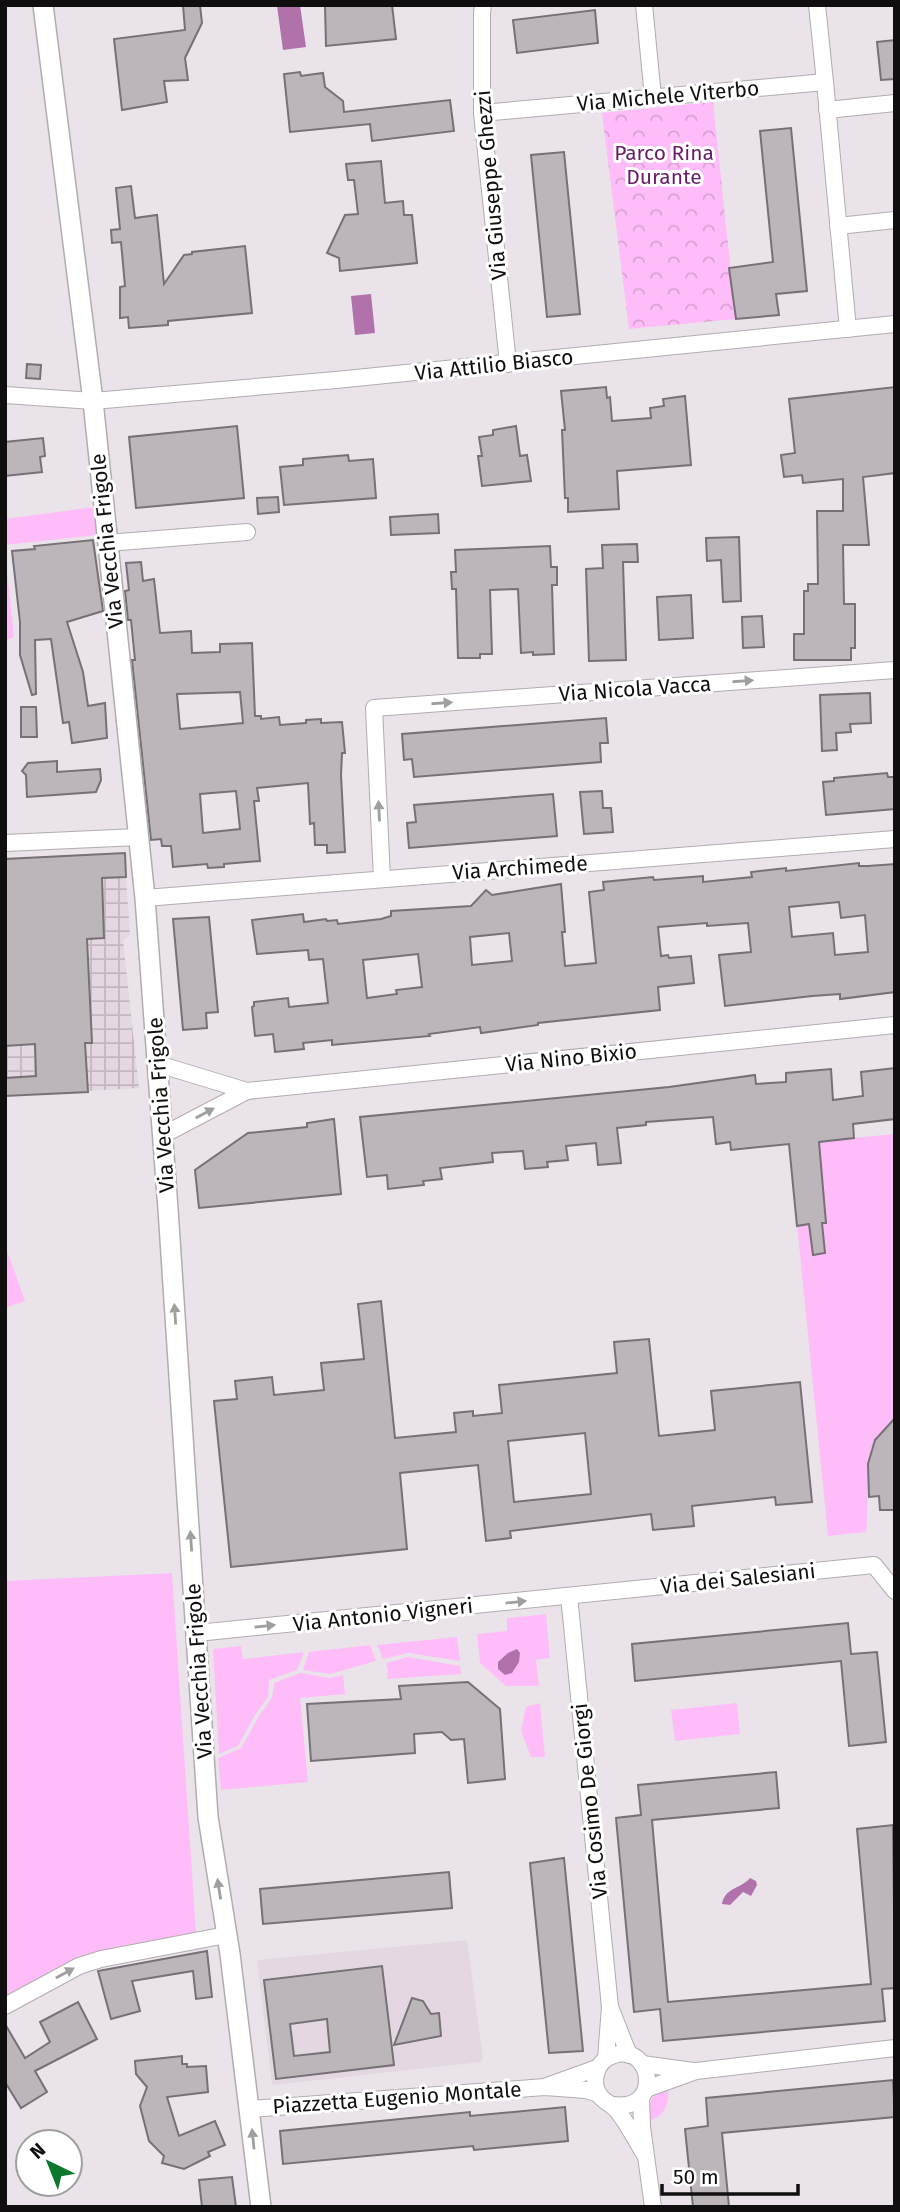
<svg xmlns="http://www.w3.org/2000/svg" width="900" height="2212" font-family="'Fira Sans',sans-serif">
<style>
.built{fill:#e3d7e2}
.industrial{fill:url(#industrial-grid)}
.green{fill:#febdf8}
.forest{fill:url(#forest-crowns)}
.water{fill:#b172ab}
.building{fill:#bcb6bb;stroke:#767176;stroke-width:2;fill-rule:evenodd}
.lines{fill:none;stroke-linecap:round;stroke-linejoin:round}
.minor-casing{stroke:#b2acb1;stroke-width:18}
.tertiary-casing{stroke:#b2acb1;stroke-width:22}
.minor{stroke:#fff;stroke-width:16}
.tertiary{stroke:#fff;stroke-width:19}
.oneway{fill:#9f9f9f}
.labels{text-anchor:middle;stroke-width:6;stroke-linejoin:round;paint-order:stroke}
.street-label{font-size:21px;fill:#100e0f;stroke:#fff}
.park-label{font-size:21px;fill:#691c65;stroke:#fff}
</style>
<defs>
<pattern id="industrial-grid" width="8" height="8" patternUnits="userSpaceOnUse" patternTransform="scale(1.75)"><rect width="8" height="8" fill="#e3d7e2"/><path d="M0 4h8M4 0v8" fill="none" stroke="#c2b7c1"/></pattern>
<pattern id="forest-crowns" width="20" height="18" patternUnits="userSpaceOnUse" patternTransform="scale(1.75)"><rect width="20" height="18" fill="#febdf8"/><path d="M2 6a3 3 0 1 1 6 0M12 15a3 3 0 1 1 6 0" fill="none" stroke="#d9a1d3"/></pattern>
</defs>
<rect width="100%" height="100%" fill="#eae4ea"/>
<polygon class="built" points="467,1940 483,2058 481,2062 272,2085 257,1960"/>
<polygon class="industrial" points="77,855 78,880 126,877 130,935 123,940 139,1088 5,1096 5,859"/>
<g class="green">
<polygon points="94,507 97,535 5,545 5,519"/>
<polygon points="5,552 14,637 5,641"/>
<path d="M 895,1134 L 895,1421 C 888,1427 880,1433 875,1441 C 865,1455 869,1511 866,1532 L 828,1536 L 789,1144 Z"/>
<polygon points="5,1245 25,1301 5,1308"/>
<polygon points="172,1573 196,1932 80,1958 5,1997 5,1581"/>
<polygon points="546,1614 550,1658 536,1660 539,1686 506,1686 480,1663 477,1634 507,1631 507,1618"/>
<polygon points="457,1637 460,1661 408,1653 383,1659 377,1645"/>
<polygon points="370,1645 376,1661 330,1674 303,1670 309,1652"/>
<polygon points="241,1646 243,1659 304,1652 297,1670 269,1680 268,1697 255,1715 238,1746 219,1754 213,1649"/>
<polygon points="408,1657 460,1666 461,1674 387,1679 388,1670 386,1663"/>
<polygon points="300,1673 330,1678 343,1675 345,1694 300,1698 308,1782 221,1790 218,1758 241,1748 259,1716 272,1698 274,1683"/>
<polygon points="540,1703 545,1757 531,1757 521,1731 526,1707"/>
<polygon points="737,1703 740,1734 675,1741 671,1710"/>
<path d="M 668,2089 C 670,2104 664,2116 649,2121 C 647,2103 650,2095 668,2089 Z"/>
</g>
<polygon class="forest" points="713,102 736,319 629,329 602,113"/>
<g class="water">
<polygon points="300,5 306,47 283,50 277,6"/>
<polygon points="371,294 375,333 355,335 351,296"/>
<polygon points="517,1649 520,1653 519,1662 512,1673 505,1675 498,1669 498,1662 508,1653"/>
<path d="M 750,1878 L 756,1881 L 757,1885 L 751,1896 L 743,1892 L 730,1905 L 722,1904 C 725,1887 741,1889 750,1878 Z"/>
</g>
<g class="building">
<polygon points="183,5 200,5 202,23 185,58 188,80 164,81 167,102 122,110 114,39 185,30"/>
<polygon points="325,5 392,5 396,39 326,46"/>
<polygon points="595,10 598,43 517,53 513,20"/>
<polygon points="895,40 895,79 881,80 877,42"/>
<polygon points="300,72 301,76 323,73 325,87 343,101 344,112 450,100 454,131 372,141 370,124 290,132 284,74"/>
<polygon points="791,128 807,291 776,294 779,315 736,319 729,268 773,262 760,131"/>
<polygon points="564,152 580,314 547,317 531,155"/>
<polygon points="381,161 385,203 403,201 404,215 412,215 417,263 340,271 339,258 327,253 345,215 358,214 354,180 348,180 346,164"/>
<polygon points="131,186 135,218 157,215 164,284 184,255 192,254 192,252 245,246 252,313 168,321 168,325 129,328 128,317 120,318 120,287 125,286 121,242 112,243 111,230 120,229 116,188"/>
<polygon points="27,364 41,365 40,379 26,378"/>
<polygon points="606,387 607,398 610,397 612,421 651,418 650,408 664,406 663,399 685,396 691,465 617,471 619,509 568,512 568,498 565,498 562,430 565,430 561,391"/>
<polygon points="895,387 895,473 863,477 869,545 843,545 844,604 855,604 855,648 851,648 851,660 794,660 794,634 804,634 804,591 808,591 808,584 818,584 817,511 843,511 843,479 803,483 802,475 784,477 781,455 795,453 789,399"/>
<polygon points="237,426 244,498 136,508 129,437"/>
<polygon points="516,426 520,456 527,455 531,481 482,486 478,456 482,456 479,437 493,435 493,430"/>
<polygon points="43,438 45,456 40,457 42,472 5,476 5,442"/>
<polygon points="348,455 349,461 373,459 376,498 284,505 280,467 303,465 303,459"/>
<polygon points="278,497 279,512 258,514 257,498"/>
<polygon points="438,514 439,533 391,535 390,517"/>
<polygon points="739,537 741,601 723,602 721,560 707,561 706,538"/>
<polygon points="93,540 103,611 67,622 83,672 88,706 105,703 107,738 72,743 69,722 63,723 51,639 35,640 36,694 32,695 20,655 20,622 12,551 35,549 34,546"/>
<polygon points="637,544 638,562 623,562 626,660 589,661 586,569 603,568 602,545"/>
<polygon points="550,546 551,567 557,567 557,585 552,585 554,654 533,655 533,652 521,653 518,589 490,590 492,654 480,654 480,658 458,658 456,589 452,589 451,572 456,572 455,550"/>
<path d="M 141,562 L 143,581 L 154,579 L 160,633 L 191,631 L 192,653 L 220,652 L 220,644 L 252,643 L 255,716 L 261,716 L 261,719 L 279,717 L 280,725 L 306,723 L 306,720 L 321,719 L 321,723 L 342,722 L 345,753 L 342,753 L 341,775 L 345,852 L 327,853 L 327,845 L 315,845 L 314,823 L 310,824 L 308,783 L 257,788 L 259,801 L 254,801 L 260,861 L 224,864 L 224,867 L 208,868 L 207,864 L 173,867 L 171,846 L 162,846 L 161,839 L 151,840 L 132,660 L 135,660 L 131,620 L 128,620 L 125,591 L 129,590 L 126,563 ZM 240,692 L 243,723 L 180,729 L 177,694 ZM 236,791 L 240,829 L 203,833 L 200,794 Z"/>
<polygon points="691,595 693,638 659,640 657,597"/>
<polygon points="762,616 764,647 743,648 742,617"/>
<polygon points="870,693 871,723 850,724 851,732 836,733 837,750 822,751 820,695"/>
<polygon points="21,707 36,707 37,737 21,737"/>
<polygon points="606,718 608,743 600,743 601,762 414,777 412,759 404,760 402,734"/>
<polygon points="57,761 57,772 100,769 101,780 96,792 27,797 26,775 22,771 28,763"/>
<polygon points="887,773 888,777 895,777 895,809 826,815 823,782 834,781 834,778"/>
<polygon points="602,791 603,808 611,808 613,832 584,834 580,792"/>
<polygon points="553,794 557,836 409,848 407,823 416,822 414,805"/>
<polygon points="125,853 126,877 102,878 104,938 87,939 92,1043 85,1043 88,1092 5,1096 5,1078 36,1076 35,1044 5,1046 5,859"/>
<path d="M 859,863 L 859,866 L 868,866 L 895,864 L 895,992 L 840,999 L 840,994 L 812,996 L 725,1006 L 719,955 L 751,952 L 748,923 L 707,926 L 707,923 L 658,927 L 661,956 L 668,955 L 669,958 L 691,956 L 694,983 L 658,987 L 660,1010 L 538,1023 L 538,1025 L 481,1033 L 480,1027 L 429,1034 L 430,1036 L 332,1045 L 332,1040 L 303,1043 L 304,1049 L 275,1052 L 273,1034 L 255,1036 L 252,1007 L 254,1006 L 254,1002 L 288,998 L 289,1007 L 328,1003 L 323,959 L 309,960 L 308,950 L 257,954 L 252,920 L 303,914 L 304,922 L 326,919 L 327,921 L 337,920 L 338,924 L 381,919 L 391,916 L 391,911 L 471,906 L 486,890 L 492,895 L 561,884 L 565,932 L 562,932 L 565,966 L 596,963 L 589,892 L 604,890 L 603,882 L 653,877 L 654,880 L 703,876 L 703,882 L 752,877 L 751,872 L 786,868 L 786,871 ZM 839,902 L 841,918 L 865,915 L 868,952 L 835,955 L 833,933 L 792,937 L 789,907 ZM 509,933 L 512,961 L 472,965 L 470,937 ZM 418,954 L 422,987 L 396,990 L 397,994 L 367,998 L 363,960 Z"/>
<polygon points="209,917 218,1012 206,1013 207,1028 183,1030 173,919"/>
<polygon points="895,1068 895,1119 853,1124 854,1138 819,1142 826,1223 822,1223 825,1253 813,1255 809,1224 797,1226 789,1144 731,1150 730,1142 716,1144 713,1117 646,1122 646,1125 617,1128 621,1163 598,1165 596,1143 566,1146 568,1160 547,1162 548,1167 525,1169 523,1151 492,1153 493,1162 440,1168 442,1179 423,1181 424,1185 388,1189 387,1175 367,1177 360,1117 669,1087 755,1075 756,1084 786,1082 786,1073 831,1069 833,1100 863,1096 861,1072"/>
<polygon points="334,1119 341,1194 199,1208 195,1170 248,1133 307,1127 307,1123"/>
<path d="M 381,1301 L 395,1438 L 456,1432 L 454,1413 L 473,1411 L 473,1416 L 502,1413 L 499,1385 L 617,1373 L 614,1342 L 649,1339 L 659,1436 L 715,1430 L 711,1391 L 800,1382 L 812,1502 L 776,1505 L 775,1497 L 719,1503 L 692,1506 L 694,1526 L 653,1530 L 651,1514 L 510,1531 L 511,1538 L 486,1541 L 478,1465 L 400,1473 L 407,1549 L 231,1567 L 214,1401 L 237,1399 L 235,1381 L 272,1377 L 274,1395 L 324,1390 L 321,1363 L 364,1359 L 358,1304 ZM 585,1433 L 591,1494 L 514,1502 L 508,1441 Z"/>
<polygon points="895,1418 895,1510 880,1510 879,1496 869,1497 868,1464 875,1440"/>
<polygon points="848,1623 851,1654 877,1652 886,1742 849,1746 841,1661 635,1681 632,1644"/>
<polygon points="468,1682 500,1709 505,1779 468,1783 464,1739 451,1740 442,1732 414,1734 415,1753 311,1761 307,1704 401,1699 399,1686"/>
<polygon points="776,1772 779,1808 652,1820 668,2002 871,1984 857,1829 893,1825 895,1988 882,1989 885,2021 663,2041 660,2009 634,2012 616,1818 641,1815 638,1785"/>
<polygon points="564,1858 583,2051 549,2053 530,1863"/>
<polygon points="449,1872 452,1908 263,1924 260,1889"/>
<polygon points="207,1951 212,1997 196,1999 193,1971 132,1981 140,2011 111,2019 98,1971"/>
<path d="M 382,1966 L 394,2065 L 276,2079 L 264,1980 ZM 327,2019 L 330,2052 L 294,2056 L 290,2024 Z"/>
<polygon points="412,1998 423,2001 431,2014 439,2013 441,2036 394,2045"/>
<polygon points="78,2002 97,2039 35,2071 47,2092 21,2108 5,2082 5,2024 25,2058 50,2042 40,2022"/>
<polygon points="182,2056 182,2064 187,2064 187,2067 206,2066 208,2092 167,2097 179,2136 215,2121 225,2145 208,2152 210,2156 184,2169 162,2163 164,2156 149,2141 140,2106 147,2087 136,2074 135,2061"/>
<polygon points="893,2080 895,2117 722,2133 729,2207 693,2207 685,2129 708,2126 706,2098"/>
<polygon points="565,2107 568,2141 474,2150 473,2146 283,2164 280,2131 470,2112 470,2116"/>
<polygon points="232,2177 236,2207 202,2207 199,2180"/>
</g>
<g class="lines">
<defs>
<g id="minor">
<polyline points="483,5 482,13 482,113 508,364"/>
<polyline points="644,5 653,97"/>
<polyline points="817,5 825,82"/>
<polyline points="827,110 895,103"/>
<polyline points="482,113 825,82 848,329"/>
<polyline points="838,226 895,220"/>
<polyline points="5,395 93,401 336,380 895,324"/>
<polyline points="107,543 247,532"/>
<polyline points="5,843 139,837"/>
<polyline points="382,879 374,708 895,670"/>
<polyline points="145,898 895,839"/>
<polyline points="158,1064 247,1091"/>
<polyline points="163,1135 247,1091 895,1025"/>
<polyline points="569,1596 610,2007 606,2058"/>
<polyline points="197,1633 874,1565 895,1591"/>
<polyline points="5,2006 79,1966 101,1959 226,1935"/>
<polyline points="610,2007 629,2055"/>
<polyline points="642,2064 693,2071"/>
<polyline points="547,2086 597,2068"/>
<polyline points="646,2089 696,2071 895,2048"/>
<polyline points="641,2098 642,2127 653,2207"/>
<path d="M 613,2105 C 663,2112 653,2043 614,2055 C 605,2058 598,2065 596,2074 C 594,2081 595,2088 599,2095 C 604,2102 614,2105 619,2113 C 629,2126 636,2141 645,2155"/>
<polyline points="250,2109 545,2087 586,2090 599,2094"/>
</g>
<polyline id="tertiary" points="43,5 93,401 145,898 168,1209 208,1817 230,1954 261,2207"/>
</defs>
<use href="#minor" class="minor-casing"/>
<use href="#tertiary" class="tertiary-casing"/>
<use href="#minor" class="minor"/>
<use href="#tertiary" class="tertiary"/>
</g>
<defs><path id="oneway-solid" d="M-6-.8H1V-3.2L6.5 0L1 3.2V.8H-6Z" transform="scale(1.75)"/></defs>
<g class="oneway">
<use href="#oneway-solid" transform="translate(743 681) rotate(-4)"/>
<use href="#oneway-solid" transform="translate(442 703) rotate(-4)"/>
<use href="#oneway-solid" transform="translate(379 811) rotate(-93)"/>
<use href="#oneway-solid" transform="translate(205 1113) rotate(-28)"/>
<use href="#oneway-solid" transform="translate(175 1314) rotate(-94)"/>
<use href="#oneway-solid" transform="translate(191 1541) rotate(-94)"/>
<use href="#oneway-solid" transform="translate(516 1602) rotate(-6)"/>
<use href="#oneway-solid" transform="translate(265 1626) rotate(-6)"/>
<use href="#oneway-solid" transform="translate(219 1889) rotate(-99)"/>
<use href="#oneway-solid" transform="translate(65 1973) rotate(-29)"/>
<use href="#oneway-solid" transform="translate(253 2139) rotate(-96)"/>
</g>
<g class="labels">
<g class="street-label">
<text transform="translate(668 96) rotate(-5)" y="7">Via Michele Viterbo</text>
<text transform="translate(491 185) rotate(-95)" y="7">Via Giuseppe Ghezzi</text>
<text transform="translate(494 365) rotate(-6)" y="7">Via Attilio Biasco</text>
<text transform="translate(107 541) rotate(-96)" y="7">Via Vecchia Frigole</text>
<text transform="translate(635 689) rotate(-4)" y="7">Via Nicola Vacca</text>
<text transform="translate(520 868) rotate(-4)" y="7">Via Archimede</text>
<text transform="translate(571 1058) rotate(-6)" y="7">Via Nino Bixio</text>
<text transform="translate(161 1105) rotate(-94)" y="7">Via Vecchia Frigole</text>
<text transform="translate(738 1579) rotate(-6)" y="7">Via dei Salesiani</text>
<text transform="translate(383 1615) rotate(-6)" y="7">Via Antonio Vigneri</text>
<text transform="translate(199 1671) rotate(-94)" y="7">Via Vecchia Frigole</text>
<text transform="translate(590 1801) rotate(-96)" y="7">Via Cosimo De Giorgi</text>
<text transform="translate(397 2098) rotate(-4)" y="7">Piazzetta Eugenio Montale</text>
</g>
<g class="park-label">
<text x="664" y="160">Parco Rina<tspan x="664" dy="24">Durante</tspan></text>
</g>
</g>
<rect width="900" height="2212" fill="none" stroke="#100e0f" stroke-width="14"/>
<g transform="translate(49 2163) rotate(317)"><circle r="33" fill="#ffffff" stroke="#9f9f9f" stroke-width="2"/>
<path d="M0-5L12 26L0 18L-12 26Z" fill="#0c782c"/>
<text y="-10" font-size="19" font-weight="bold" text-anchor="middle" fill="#100e0f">N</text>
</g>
<path d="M662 2184v10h136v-10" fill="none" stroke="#100e0f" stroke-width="3.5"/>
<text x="673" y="2184" font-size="21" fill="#100e0f" stroke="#ffffff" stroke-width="5" paint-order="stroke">50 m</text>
</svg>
